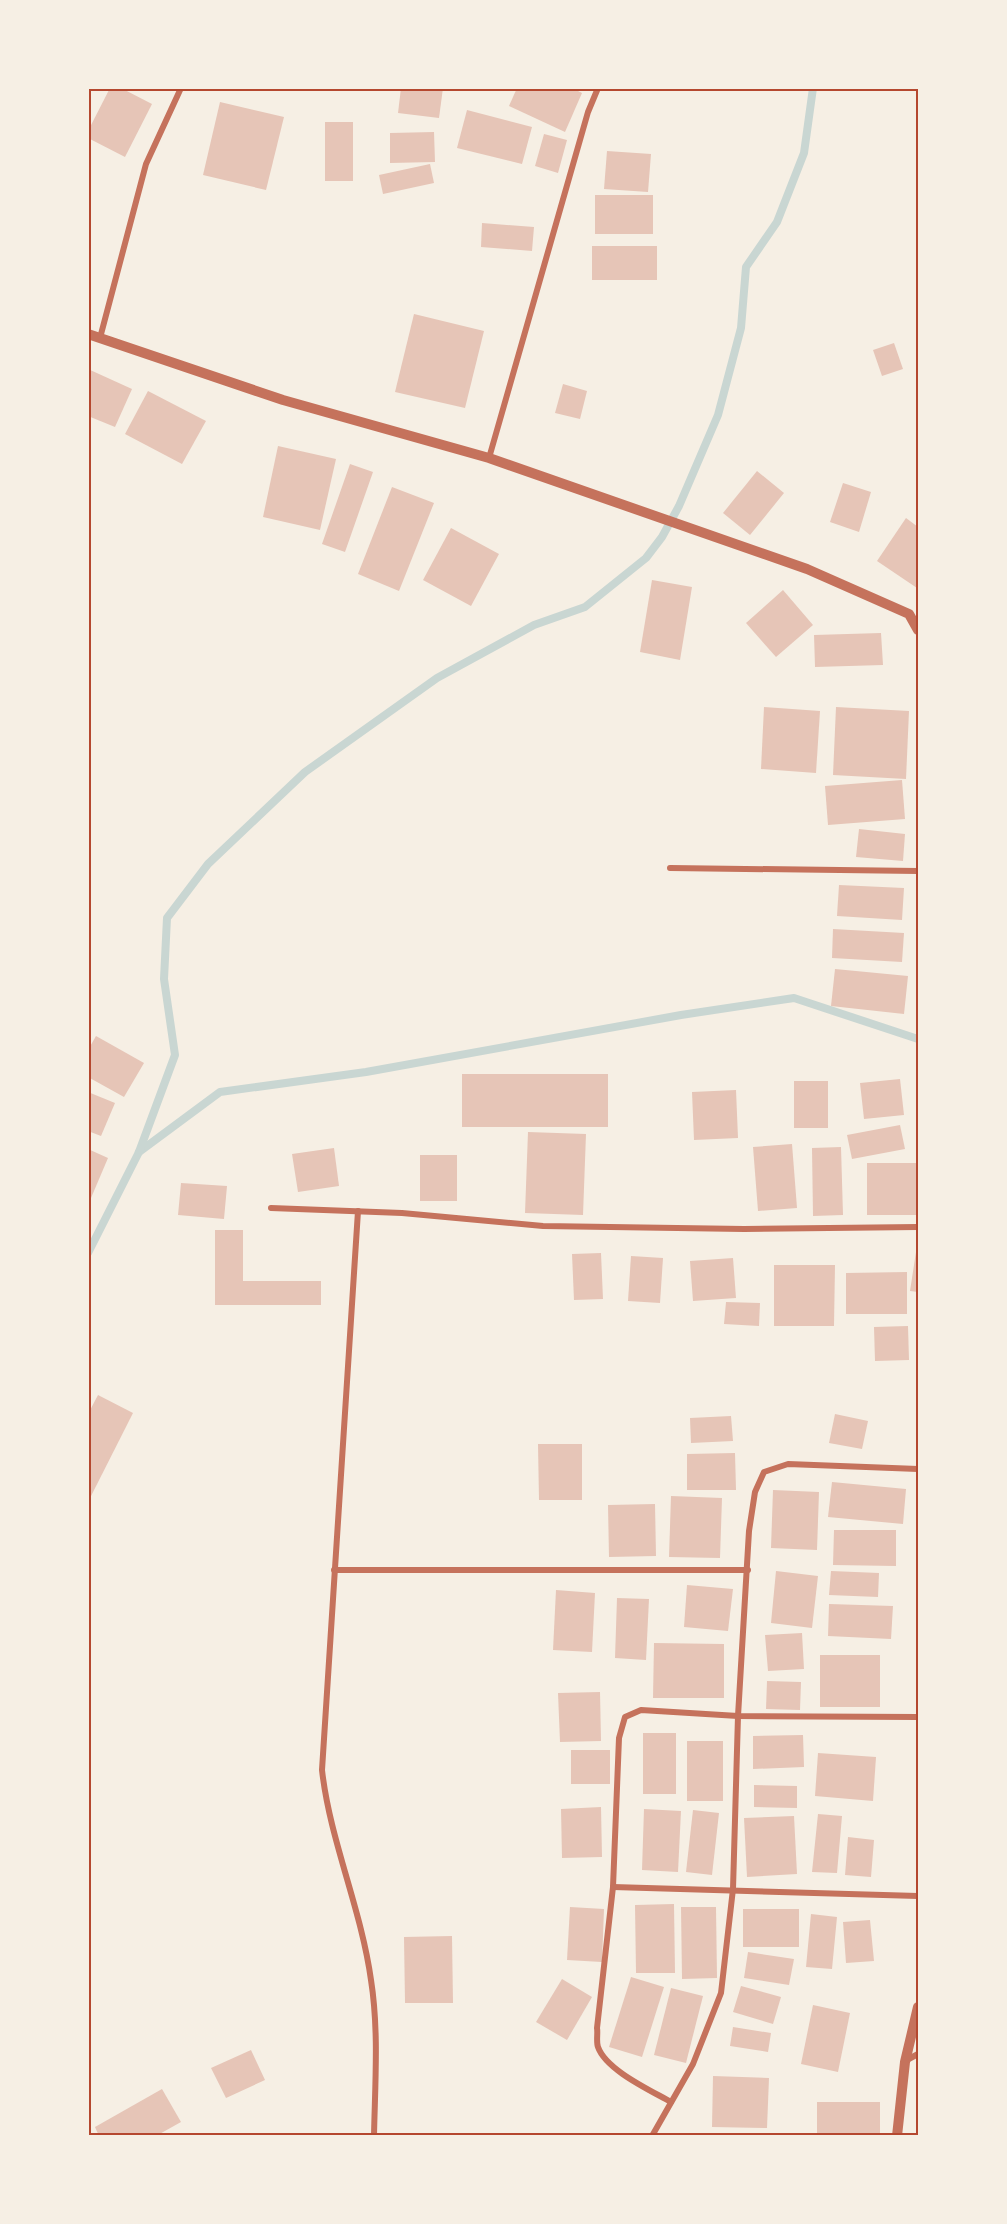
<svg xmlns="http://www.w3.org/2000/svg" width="1007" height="2224" font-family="'Playfair Display',serif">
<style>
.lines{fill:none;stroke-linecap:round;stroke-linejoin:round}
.stream{stroke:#c9d6d2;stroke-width:8}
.building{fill:#e6c5b7}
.minor{stroke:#c5725c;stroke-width:6}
.tertiary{stroke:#c5725c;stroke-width:10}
.neatline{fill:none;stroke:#b5482f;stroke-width:2}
</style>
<rect width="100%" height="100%" fill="#f6efe4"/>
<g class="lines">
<g class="stream">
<polyline points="139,1152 220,1092 366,1072 681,1015 794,998 918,1039"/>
<polyline points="88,1253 139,1152 175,1055 164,979 167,918 208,864 305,772 437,678 534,625 585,607 646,558 662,537 679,506 718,415 741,328 746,267 777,222 804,153 813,88"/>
</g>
</g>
<g class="building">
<polygon points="110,88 121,88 152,104 125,157 88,138 88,131"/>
<polygon points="401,88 443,88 439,118 398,113"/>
<polygon points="517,88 572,88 582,93 565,132 509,106"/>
<polygon points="220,102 284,117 266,190 203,175"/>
<polygon points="467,110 532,127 522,164 457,148"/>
<rect x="325" y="122" width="28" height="59"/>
<polygon points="434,132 435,162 390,163 390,133"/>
<polygon points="544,134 567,140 558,173 535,166"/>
<polygon points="607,151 651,154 648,192 604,189"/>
<polygon points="430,164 434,183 383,194 379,175"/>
<rect x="595" y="195" width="58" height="39"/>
<polygon points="482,223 534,227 532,251 481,247"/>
<rect x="592" y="246" width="65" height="34"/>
<polygon points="414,314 484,331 465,408 395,392"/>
<polygon points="894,343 903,369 882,376 873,350"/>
<polygon points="88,369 132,389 115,427 88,416"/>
<polygon points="563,384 587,391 580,419 555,413"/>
<polygon points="148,391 206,421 182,464 125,434"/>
<polygon points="278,446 336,459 320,530 263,517"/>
<polygon points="350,464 373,472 345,552 322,544"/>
<polygon points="757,471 784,493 750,535 723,513"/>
<polygon points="843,483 871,492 859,532 830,522"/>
<polygon points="392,487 434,503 399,591 358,574"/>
<polygon points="906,518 918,527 917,588 877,561"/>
<polygon points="451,528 499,554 471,606 423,580"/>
<polygon points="652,580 692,587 680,660 640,652"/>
<polygon points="783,590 813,625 776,657 746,623"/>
<polygon points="881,633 883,665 815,667 814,635"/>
<polygon points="764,707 820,711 816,773 761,769"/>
<polygon points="836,707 909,711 906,779 833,775"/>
<polygon points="902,780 905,819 828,825 825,786"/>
<polygon points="859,829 905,834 903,861 856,857"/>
<polygon points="839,885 904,888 902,920 837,916"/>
<polygon points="833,929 904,933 902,962 832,958"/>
<polygon points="835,969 908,976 904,1014 831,1006"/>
<polygon points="96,1036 144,1063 124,1097 88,1077 88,1050"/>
<rect x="462" y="1074" width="146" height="53"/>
<polygon points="900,1079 904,1115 864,1119 860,1083"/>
<rect x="794" y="1081" width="34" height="47"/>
<polygon points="736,1090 738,1138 694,1140 692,1092"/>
<polygon points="88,1092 115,1103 101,1136 88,1131"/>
<polygon points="900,1125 905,1149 852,1159 847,1135"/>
<polygon points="528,1132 586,1134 583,1215 525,1213"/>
<polygon points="792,1144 797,1208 758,1211 753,1147"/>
<polygon points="841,1147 843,1215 813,1216 812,1148"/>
<polygon points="334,1148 339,1186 298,1192 292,1154"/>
<polygon points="88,1149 108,1158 91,1198 88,1197"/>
<rect x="420" y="1155" width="37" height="46"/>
<rect x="867" y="1163" width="51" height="52"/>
<polygon points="181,1183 227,1186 224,1219 178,1215"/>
<polygon points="215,1230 243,1230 243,1281 321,1281 321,1305 215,1305"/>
<polygon points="916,1252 918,1253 918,1292 910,1291"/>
<polygon points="601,1253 603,1299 574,1300 572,1254"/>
<polygon points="631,1256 663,1258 660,1303 628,1301"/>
<polygon points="733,1258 736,1298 693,1301 690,1261"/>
<polygon points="774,1265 835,1265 834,1326 774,1326"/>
<polygon points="907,1272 907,1314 846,1314 846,1273"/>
<polygon points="726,1302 760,1303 759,1326 724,1324"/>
<polygon points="908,1326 909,1360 875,1361 874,1327"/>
<polygon points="98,1395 133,1413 88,1502 88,1414"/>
<polygon points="835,1414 868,1421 862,1449 829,1443"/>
<polygon points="731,1416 733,1441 691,1443 690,1418"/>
<polygon points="538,1444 582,1444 582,1500 539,1500"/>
<polygon points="735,1453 736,1490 687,1490 687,1454"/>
<polygon points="832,1482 906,1489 903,1524 828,1517"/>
<polygon points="773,1490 819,1492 817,1550 771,1548"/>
<polygon points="671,1496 722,1498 720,1558 669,1557"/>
<polygon points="655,1504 656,1556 609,1557 608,1505"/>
<polygon points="834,1530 896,1530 896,1566 833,1565"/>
<polygon points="776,1571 818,1576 812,1628 771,1623"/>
<polygon points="831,1571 879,1573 878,1597 829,1595"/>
<polygon points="687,1585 733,1589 728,1631 684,1627"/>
<polygon points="556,1590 595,1593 592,1652 553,1650"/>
<polygon points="617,1598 649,1599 646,1660 615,1658"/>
<polygon points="829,1604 893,1606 891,1639 828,1636"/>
<polygon points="802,1633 804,1669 768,1671 765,1635"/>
<polygon points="654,1643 724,1644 724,1698 653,1698"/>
<rect x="820" y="1655" width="60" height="52"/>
<polygon points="767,1681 801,1682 800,1710 766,1709"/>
<polygon points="600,1692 601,1741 560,1742 558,1693"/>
<rect x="643" y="1733" width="33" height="61"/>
<polygon points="803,1735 804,1767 753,1769 753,1736"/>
<rect x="687" y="1741" width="36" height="60"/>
<rect x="571" y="1750" width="39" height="34"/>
<polygon points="818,1753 876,1757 873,1801 815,1796"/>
<polygon points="754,1785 797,1786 797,1808 754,1807"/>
<polygon points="601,1807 602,1857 562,1858 561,1809"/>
<polygon points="644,1809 681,1811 678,1872 642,1870"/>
<polygon points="693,1810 719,1813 712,1875 686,1872"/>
<polygon points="818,1814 842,1816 837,1873 812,1872"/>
<polygon points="794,1816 797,1874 747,1877 744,1818"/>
<polygon points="848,1837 874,1840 871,1877 845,1875"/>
<polygon points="674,1904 675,1973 636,1973 635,1905"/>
<polygon points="570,1907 604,1909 602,1962 567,1960"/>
<polygon points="681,1907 716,1907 717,1978 682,1979"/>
<rect x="743" y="1909" width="56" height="38"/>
<polygon points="811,1914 837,1917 832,1969 806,1967"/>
<polygon points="870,1920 874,1961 846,1963 843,1922"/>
<polygon points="452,1936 453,2003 405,2003 404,1937"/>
<polygon points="748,1952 794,1959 789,1985 744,1978"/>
<polygon points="631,1977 664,1987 642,2057 609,2047"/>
<polygon points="562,1979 592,1997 567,2040 536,2022"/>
<polygon points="741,1986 781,1997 773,2024 733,2012"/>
<polygon points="671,1988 703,1996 686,2063 654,2055"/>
<polygon points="813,2005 850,2013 838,2072 801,2064"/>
<polygon points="733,2027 771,2033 768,2052 730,2046"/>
<polygon points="251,2050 265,2080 226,2098 211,2068"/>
<polygon points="713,2076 769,2078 767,2128 712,2127"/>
<polygon points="162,2089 181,2122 156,2136 99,2136 95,2127"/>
<rect x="817" y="2102" width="63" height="34"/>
</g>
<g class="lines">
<g class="minor">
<polyline points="100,338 146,164 181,88"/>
<polyline points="489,458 588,112 598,88"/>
<polyline points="670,868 918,871"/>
<polyline points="271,1208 402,1213 543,1226 744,1229 918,1227"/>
<path d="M 358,1211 L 322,1770 C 330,1841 361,1908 371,1980 C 379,2031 375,2084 374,2136"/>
<polyline points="334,1570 748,1570"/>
<polyline points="613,1887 918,1896"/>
<polyline points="905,2061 918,2054"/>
<path d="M 671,2102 C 650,2090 606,2070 598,2047 C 596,2042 598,2033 597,2028 L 613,1887 L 619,1738 L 625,1717 L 641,1710 L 738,1716 L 918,1717"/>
<polyline points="652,2136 693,2064 721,1993 733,1889 738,1716 749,1531 755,1492 764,1472 788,1464 918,1469"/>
</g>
<g class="tertiary">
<polyline points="88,334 283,400 489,458 807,569 909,614 918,630"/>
<polyline points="897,2136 905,2062 918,2007"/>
</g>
</g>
<rect width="1007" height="2224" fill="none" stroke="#f6efe4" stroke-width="180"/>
<rect x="90" y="90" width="827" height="2044" class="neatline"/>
</svg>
